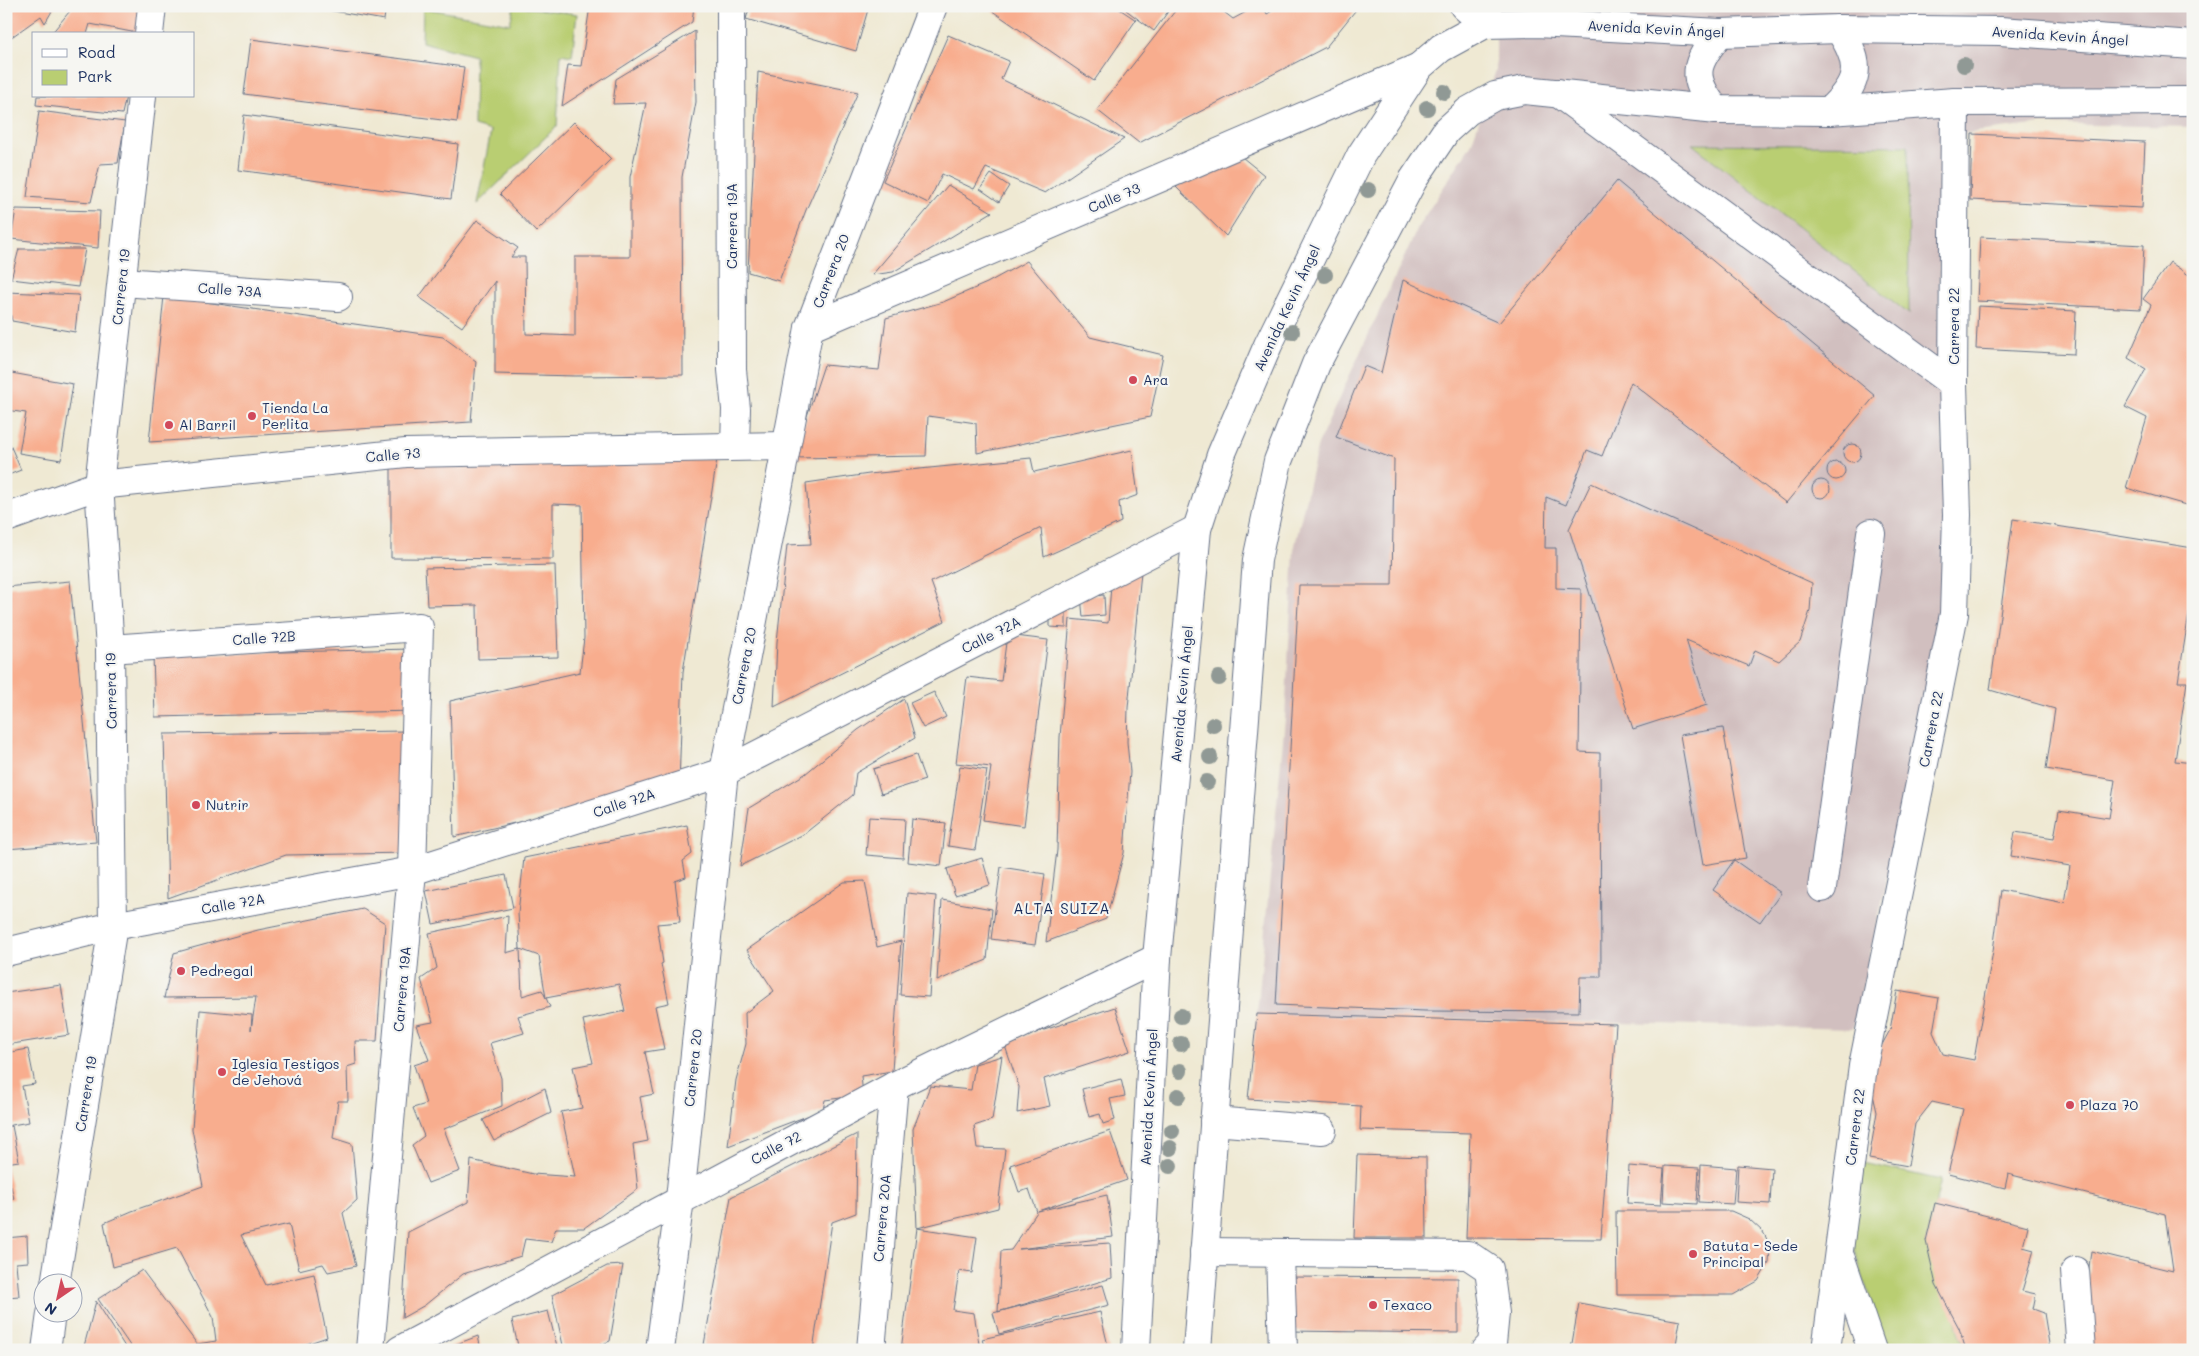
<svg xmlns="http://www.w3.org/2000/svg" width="2199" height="1356" font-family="Mali,sans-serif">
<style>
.industrial{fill:#d1bfbf}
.green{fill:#b9ce72;stroke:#6a7e68}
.building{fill:#f8ad8e}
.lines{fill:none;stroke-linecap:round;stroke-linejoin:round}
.minor-casing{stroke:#657087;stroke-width:30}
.major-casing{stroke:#657087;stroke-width:30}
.minor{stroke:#fff;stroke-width:28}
.major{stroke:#fff;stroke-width:28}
.tree{fill:#909995}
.poi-dot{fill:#d1495b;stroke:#f6f6f2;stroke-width:2}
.labels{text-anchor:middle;stroke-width:4.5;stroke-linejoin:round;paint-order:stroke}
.street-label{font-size:14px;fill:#1b2f5e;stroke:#f6f6f2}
.poi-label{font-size:14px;fill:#1b2f5e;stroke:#f6f6f2;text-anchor:start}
.neighbourhood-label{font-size:15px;letter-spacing:1px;fill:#1b2f5e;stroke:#f6f6f2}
</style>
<rect width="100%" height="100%" fill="#f6f6f2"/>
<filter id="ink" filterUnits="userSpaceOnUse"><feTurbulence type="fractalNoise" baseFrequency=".02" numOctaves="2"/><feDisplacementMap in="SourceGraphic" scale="10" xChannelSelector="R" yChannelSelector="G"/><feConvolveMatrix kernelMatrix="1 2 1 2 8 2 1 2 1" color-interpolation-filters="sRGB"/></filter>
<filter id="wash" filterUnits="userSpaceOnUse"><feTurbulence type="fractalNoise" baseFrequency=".0096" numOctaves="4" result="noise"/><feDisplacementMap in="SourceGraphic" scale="20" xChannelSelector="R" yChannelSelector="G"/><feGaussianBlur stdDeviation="1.12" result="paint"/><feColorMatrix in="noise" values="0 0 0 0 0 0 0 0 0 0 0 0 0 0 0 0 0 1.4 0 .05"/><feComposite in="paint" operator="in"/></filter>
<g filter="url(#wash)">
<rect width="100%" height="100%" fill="#efe9d3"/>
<polygon class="industrial" points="1496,6 2193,6 2193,127 2042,124 1943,136 1939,330 1946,557 1920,735 1853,1029 1257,1014 1285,719 1294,550 1318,444 1419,225 1471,145 1496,70"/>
<g class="green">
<polygon points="514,6 577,14 572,56 561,54 557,126 477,204 491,131 474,126 475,56 422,42 423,8 510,24"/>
<polygon points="1692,144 1908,146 1909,314"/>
<polygon points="1859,1162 1941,1180 1926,1241 1966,1350 1886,1350 1848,1230"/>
</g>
<g id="blocks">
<g class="building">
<polygon points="6,6 55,6 45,23 41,16 6,41"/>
<polygon points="74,6 140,6 137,33 90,24 87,34 51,34"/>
<polygon points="305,6 386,6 384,20"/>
<polygon points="590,6 694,6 692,22 562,106 568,65 581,66"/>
<polygon points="750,6 869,6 856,51 746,19"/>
<polygon points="985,6 1115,6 1136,20 1094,81"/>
<polygon points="1128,6 1172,6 1154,31 1126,10"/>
<polygon points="1179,6 1216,6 1233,19 1257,6 1263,6 1267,14 1277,8 1275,6 1359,6 1326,47 1139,143 1097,110"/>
<polygon points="695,31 696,102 682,177 683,375 575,376 495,374 495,281 462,327 419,297 477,220 518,248 511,257 525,257 526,334 575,336 575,257 630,257 630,177 646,103 613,104 616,79"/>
<polygon points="948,35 1009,61 1001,79 1124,139 1045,193 986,168 974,189 942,174 928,203 883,181"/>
<polygon points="251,39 464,67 457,122 244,94"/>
<polygon points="758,72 858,92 806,210 779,281 748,272"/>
<polygon points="37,96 126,96 122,114 36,105"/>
<polygon points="39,111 125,122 118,163 100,164 91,202 27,197"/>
<polygon points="244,115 458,144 451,199 238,170"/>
<polygon points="574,122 611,159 536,232 500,194"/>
<polygon points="1972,134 2145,142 2142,208 1970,200"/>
<polygon points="1237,153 1264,175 1226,236 1176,187"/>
<polygon points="991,174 1009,186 999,202 980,189"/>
<polygon points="1617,181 1875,396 1786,503 1631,382 1602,456 1587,450 1566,505 1546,497 1545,548 1556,548 1556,588 1581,589 1579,752 1600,753 1601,977 1580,977 1579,1012 1425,1011 1276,1005 1299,585 1392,585 1394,459 1336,437 1364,366 1381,373 1403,280 1499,323"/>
<polygon points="948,185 992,212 893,272 872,275"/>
<polygon points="16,209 100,211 98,248 11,239"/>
<polygon points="1980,237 2144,245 2141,309 1977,301"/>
<polygon points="19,249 85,249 78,287 11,279"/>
<polygon points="1027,261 1090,337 1163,355 1150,417 977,453 976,423 928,416 926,456 793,458 824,365 879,370 886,318 943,302 987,283"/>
<polygon points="2170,262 2193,278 2193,507 2126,488 2147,418 2125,407 2146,369 2128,358 2151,305 2143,299"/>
<polygon points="6,292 79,295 75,332 12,321"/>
<polygon points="164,296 443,337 476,361 471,422 149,442"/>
<polygon points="1978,306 2076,311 2074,354 1976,349"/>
<polygon points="6,372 73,384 61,460 19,453 26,413 6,410"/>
<polygon points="8,440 21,470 6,476 6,441"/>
<circle cx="1852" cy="453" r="9"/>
<polygon points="1132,450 1138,495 1119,502 1121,522 1044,557 1041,528 931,582 945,621 774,707 777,642 787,545 811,544 806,483 869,474 1031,458 1034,472"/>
<polygon points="391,456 717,459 683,672 679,785 454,837 450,701 580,672 584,638 582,505 553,504 553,559 391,558"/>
<circle cx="1836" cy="471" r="9"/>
<circle cx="1821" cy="489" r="9"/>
<polygon points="1591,483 1812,583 1810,611 1800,642 1779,661 1755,650 1749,666 1686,640 1707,705 1633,729 1569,529"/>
<polygon points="2013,519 2193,548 2193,589 2178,682 2187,682 2175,761 2193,763 2193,789 2190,809 2193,809 2193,1350 2088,1350 2087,1283 2091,1251 2173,1271 2165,1214 2008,1174 2005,1188 1948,1174 1963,1109 1932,1102 1915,1124 1908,1166 1869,1159 1877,1112 1871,1086 1877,1054 1890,1030 1897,991 1939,998 1933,1032 1943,1054 1974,1060 1993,951 2001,890 2064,903 2070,866 2011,856 2015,832 2054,838 2059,810 2109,818 2115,780 2046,769 2055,709 1990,690"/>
<polygon points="555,565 558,657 478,659 477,605 427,606 425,568"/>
<polygon points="1141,572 1128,708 1127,742 1130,772 1124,853 1106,919 1046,942 1057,850 1060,737 1070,619 1108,623 1111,586"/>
<polygon points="70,581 96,842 6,849 6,587"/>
<polygon points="1104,595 1105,615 1083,617 1081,596"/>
<polygon points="1050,608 1066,608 1066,628 1050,627"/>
<polygon points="1007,635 1048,640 1024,826 983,820 991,767 956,763 967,677 1001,681"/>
<polygon points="412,649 414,711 155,717 153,655"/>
<polygon points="934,692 946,717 923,728 910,703"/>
<polygon points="904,699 915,738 856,773 853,795 804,834 740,866 749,808 805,774 858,730"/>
<polygon points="1723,728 1746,858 1703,865 1680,735"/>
<polygon points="409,731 411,853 286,855 168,898 164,734"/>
<polygon points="916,755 925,780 881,794 873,769"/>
<polygon points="960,766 987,770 975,850 948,846"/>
<polygon points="869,817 905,819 903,858 866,855"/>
<polygon points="912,819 946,823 941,866 908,862"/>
<polygon points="687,825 692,854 683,861 686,877 675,881 680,922 657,924 663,963 661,964 669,1003 655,1006 664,1049 645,1052 654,1094 640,1097 648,1141 633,1144 638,1189 584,1228 556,1228 551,1242 525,1239 521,1256 463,1274 425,1305 402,1318 408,1232 468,1202 471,1160 533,1174 575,1177 561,1112 582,1108 573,1067 593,1063 583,1020 625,1011 619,984 546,998 550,1007 518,1016 524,1033 490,1043 501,1078 502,1106 444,1129 460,1171 428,1183 412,1145 424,1136 413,1108 426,1104 414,1065 429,1060 416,1025 433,1022 421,979 437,968 429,933 508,916 506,953 520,949 522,996 542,990 546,998 539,956 520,949 518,913 524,858"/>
<polygon points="982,858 990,885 955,895 947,869"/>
<polygon points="1734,860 1781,893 1760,922 1713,890"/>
<polygon points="1001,867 1045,874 1035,945 991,939"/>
<polygon points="506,875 513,908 433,924 426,891"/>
<polygon points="865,881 877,947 901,941 892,1071 861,1076 863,1095 825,1100 823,1110 728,1146 736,1080 746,1044 745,1013 774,991 747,950 844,882"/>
<polygon points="907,893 936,896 929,997 900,995"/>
<polygon points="942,900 992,909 987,960 937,981"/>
<polygon points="363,909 385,923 377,1041 355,1041 356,1064 347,1067 348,1101 338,1101 333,1138 352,1144 357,1200 343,1213 356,1266 328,1272 323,1264 299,1270 289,1224 241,1235 266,1285 314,1274 327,1337 289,1350 272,1350 271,1346 266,1350 133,1350 98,1299 142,1270 197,1344 216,1341 213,1317 177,1248 113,1267 104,1223 132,1211 203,1186 192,1129 200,1010 252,1015 251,1030 256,997 164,998 174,953 258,930"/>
<polygon points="61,985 69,1035 6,1045 6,993"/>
<polygon points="1115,1007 1130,1051 1044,1079 1050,1106 1017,1113 1019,1087 1004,1043"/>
<polygon points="1257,1014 1616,1024 1601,1239 1466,1238 1470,1133 1360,1130 1361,1106 1248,1099"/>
<polygon points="28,1049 35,1084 22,1086 29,1122 6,1126 6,1053"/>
<polygon points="1002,1056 992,1120 974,1126 977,1148 1005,1149 998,1208 917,1228 977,1237 972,1273 959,1271 953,1310 974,1313 980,1350 901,1350 917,1228 913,1129 930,1086 971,1090 975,1064"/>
<polygon points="1121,1079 1125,1096 1110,1099 1115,1120 1103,1124 1100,1114 1089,1117 1082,1089"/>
<polygon points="545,1088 551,1113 494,1141 483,1120"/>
<polygon points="12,1126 19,1161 6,1163 6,1127"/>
<polygon points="1110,1131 1127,1180 1038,1211 1107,1195 1113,1237 1019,1249 1110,1243 1112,1278 998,1312 1001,1251 1011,1250 1037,1212 1029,1189 1019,1192 1010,1165"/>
<polygon points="857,1134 856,1213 832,1222 813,1350 703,1350 731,1197"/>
<polygon points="1357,1155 1426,1157 1427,1238 1354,1238"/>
<polygon points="1701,1165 1736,1168 1733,1204 1699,1202"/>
<polygon points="1738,1165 1772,1168 1770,1204 1736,1202"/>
<polygon points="6,1166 14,1199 6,1200"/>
<polygon points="1629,1166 1664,1169 1661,1205 1627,1203"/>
<polygon points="1665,1166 1699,1168 1697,1204 1663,1202"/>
<polygon points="1935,1203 2028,1226 2023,1247 2034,1250 2022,1291 2036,1294 2033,1309 2044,1313 2050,1350 1966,1350 1959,1328 1936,1285 1926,1241"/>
<polygon points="1616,1211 1731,1211 1749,1219 1763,1232 1770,1245 1769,1263 1758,1281 1733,1295 1617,1295"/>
<polygon points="27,1236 28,1262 16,1263 19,1296 8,1297 11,1334 6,1334 6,1238"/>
<polygon points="623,1265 610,1341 593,1348 594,1350 564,1350 552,1295 607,1266"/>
<polygon points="1287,1277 1458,1278 1458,1333 1287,1331"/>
<polygon points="1103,1285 1109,1305 999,1334 993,1313"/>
<polygon points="96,1301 127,1350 83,1350"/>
<polygon points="1579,1303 1680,1321 1675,1350 1571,1349"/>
<polygon points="548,1311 558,1350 519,1350 512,1320"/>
<polygon points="1100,1312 1109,1350 985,1350 982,1339"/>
<polygon points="478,1336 481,1350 441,1350"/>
</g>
</g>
</g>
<g filter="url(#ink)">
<use href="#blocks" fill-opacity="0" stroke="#657087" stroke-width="1"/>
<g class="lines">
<defs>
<g id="minor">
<polyline points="731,6 732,370 736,409 735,446"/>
<polyline points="1464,6 1485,24"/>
<polyline points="149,34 152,6"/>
<polyline points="1558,93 1953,384"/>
<polyline points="122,282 338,297"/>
<polyline points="809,328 1419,67"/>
<polyline points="6,518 99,485 406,453 786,446"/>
<polyline points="110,649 419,627 412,871 370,1350"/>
<polyline points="1822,888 1871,533"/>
<polyline points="6,952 113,926 412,871 724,772 1197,529"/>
<polyline points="1214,1121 1322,1130"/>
<polyline points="1204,1252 1468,1255 1489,1269 1495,1313 1492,1344 1486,1350"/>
<polyline points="1280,1254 1283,1350"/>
<polyline points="1841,1259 1872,1350"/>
<polyline points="2075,1271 2081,1350"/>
<polyline points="55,1284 113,926 110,649 99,485 142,96"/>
<polyline points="46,1350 51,1314"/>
<polyline points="400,1350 894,1086 1157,958"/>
<polyline points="660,1350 680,1199 724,772 809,328 933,6"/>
<polyline points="871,1350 894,1086"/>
<polyline points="1826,1350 1863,1066 1954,614 1957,515 1953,384 1955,102"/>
</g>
<g id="major">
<path d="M 1716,110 C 1690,77 1694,64 1720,33"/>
<path d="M 1829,111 C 1860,82 1863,65 1839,29"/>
<polyline points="1136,1350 1157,958 1197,529 1221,455 1268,345 1361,155 1419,67 1441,48 1485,24 1537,23 1720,33 1839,29 2000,31 2193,45"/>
<polyline points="1197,1350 1257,560 1278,461 1316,364 1413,180 1446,131 1468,111 1495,96 1525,90 1716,110 1829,111 1955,102 2193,101"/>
</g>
</defs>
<use href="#minor" class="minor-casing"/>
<use href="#major" class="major-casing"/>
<use href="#minor" class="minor"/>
<use href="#major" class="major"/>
</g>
<g class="tree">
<circle cx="1964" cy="65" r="8"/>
<circle cx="1444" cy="92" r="8"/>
<circle cx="1427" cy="108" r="8"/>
<circle cx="1368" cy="190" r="8"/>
<circle cx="1325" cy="275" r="8"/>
<circle cx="1292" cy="332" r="8"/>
<circle cx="1219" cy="678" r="8"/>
<circle cx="1213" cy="725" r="8"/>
<circle cx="1210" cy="757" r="8"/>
<circle cx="1207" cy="782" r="8"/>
<circle cx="1181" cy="1016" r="8"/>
<circle cx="1181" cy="1044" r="8"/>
<circle cx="1180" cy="1071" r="8"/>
<circle cx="1178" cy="1096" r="8"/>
<circle cx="1172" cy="1131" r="8"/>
<circle cx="1170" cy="1148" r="8"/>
<circle cx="1170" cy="1166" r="8"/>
</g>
</g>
<g class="poi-dot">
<circle cx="1133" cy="380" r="5"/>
<circle cx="252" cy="416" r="5"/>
<circle cx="169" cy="425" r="5"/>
<circle cx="196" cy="805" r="5"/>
<circle cx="181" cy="971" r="5"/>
<circle cx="222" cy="1072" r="5"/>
<circle cx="2070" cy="1105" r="5"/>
<circle cx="1693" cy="1254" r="5"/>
<circle cx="1373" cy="1305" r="5"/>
</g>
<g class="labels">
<g class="street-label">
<text transform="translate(1656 29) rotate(3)" y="5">Avenida Kevin Ángel</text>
<text transform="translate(2060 36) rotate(4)" y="5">Avenida Kevin Ángel</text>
<text transform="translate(1114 198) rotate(-23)" y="5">Calle 73</text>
<text transform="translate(732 226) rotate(-90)" y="5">Carrera 19A</text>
<text transform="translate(831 271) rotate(-69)" y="5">Carrera 20</text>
<text transform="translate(121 287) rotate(-84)" y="5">Carrera 19</text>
<text transform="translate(230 290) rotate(4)" y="5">Calle 73A</text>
<text transform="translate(1287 308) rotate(-65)" y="5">Avenida Kevin Ángel</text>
<text transform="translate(1954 326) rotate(-90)" y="5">Carrera 22</text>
<text transform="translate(393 455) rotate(-5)" y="5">Calle 73</text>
<text transform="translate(991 635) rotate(-27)" y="5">Calle 72A</text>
<text transform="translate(264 638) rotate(-4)" y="5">Calle 72B</text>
<text transform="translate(744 666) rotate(-79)" y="5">Carrera 20</text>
<text transform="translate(111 691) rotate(-91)" y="5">Carrera 19</text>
<text transform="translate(1182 694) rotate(-85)" y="5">Avenida Kevin Ángel</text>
<text transform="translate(1931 729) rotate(-79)" y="5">Carrera 22</text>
<text transform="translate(624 803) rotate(-18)" y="5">Calle 72A</text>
<text transform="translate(233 904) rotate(-10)" y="5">Calle 72A</text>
<text transform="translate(402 989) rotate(-85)" y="5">Carrera 19A</text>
<text transform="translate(693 1068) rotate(-84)" y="5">Carrera 20</text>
<text transform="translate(86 1094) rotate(-81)" y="5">Carrera 19</text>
<text transform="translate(1149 1097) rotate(-87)" y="5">Avenida Kevin Ángel</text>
<text transform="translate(1855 1127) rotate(-83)" y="5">Carrera 22</text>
<text transform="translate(776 1148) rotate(-28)" y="5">Calle 72</text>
<text transform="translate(882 1218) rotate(-85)" y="5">Carrera 20A</text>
</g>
<g class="poi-label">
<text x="1143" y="385">Ara</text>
<text x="262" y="413">Tienda La<tspan x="262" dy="16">Perlita</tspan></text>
<text x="179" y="430">Al Barril</text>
<text x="206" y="810">Nutrir</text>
<text x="191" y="976">Pedregal</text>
<text x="232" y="1069">Iglesia Testigos<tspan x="232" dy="16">de Jehová</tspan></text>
<text x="2080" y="1110">Plaza 70</text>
<text x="1703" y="1251">Batuta - Sede<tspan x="1703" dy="16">Principal</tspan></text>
<text x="1383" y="1310">Texaco</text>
</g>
<g class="neighbourhood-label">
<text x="1062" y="914">ALTA SUIZA</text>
</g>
</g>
<rect width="2199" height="1356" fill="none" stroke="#f6f6f2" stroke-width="25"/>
<rect x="32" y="32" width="162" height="65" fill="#f6f6f2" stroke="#9ea6b7"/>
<rect x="42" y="49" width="25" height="8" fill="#ffffff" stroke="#9ea6b7"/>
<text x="78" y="58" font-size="15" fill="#1b2f5e">Road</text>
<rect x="42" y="70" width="25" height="15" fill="#b9ce72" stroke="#9ea6b7"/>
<text x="78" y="82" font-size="15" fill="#1b2f5e">Park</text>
<g transform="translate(58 1298) rotate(214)"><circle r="24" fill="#f6f6f2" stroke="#9ea6b7"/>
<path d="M0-4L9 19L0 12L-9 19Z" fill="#d1495b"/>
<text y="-8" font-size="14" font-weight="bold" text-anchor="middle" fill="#1b2f5e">N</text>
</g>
</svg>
